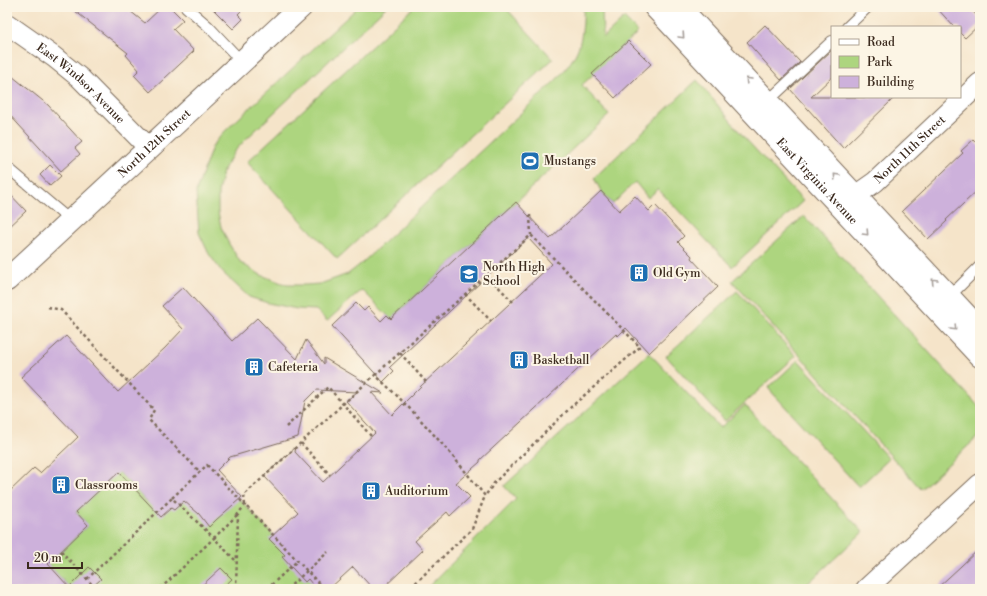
<svg xmlns="http://www.w3.org/2000/svg" width="987" height="596" font-family="'Libre Bodoni',serif">
<style>
.green{fill:#add57f;stroke:#74804e}
.building{fill:#cdb1db}
.lines{fill:none;stroke-linecap:round;stroke-linejoin:round}
.lane-casing{stroke:#7c6b5a;stroke-width:12}
.street-casing{stroke:#7c6b5a;stroke-width:22}
.secondary-casing{stroke:#7c6b5a;stroke-width:24}
.path{stroke:#7c6b5a;stroke-width:2.5;stroke-dasharray:3 3;stroke-linecap:butt}
.lane{stroke:#fff;stroke-width:10}
.street{stroke:#fff;stroke-width:20}
.secondary{stroke:#fff;stroke-width:22}
.oneway{stroke:#a79f9a}
.labels{text-anchor:middle;stroke-width:4;stroke-linejoin:round;paint-order:stroke}
.street-label{font-size:12px;fill:#3b2a1e;stroke:#fcf5e5}
.poi-label{font-size:12px;fill:#3b2a1e;stroke:#fcf5e5;text-anchor:start}
</style>
<rect width="100%" height="100%" fill="#fcf5e5"/>
<filter id="ink" filterUnits="userSpaceOnUse"><feTurbulence type="fractalNoise" baseFrequency=".025" numOctaves="2"/><feDisplacementMap in="SourceGraphic" scale="8" xChannelSelector="R" yChannelSelector="G"/><feConvolveMatrix kernelMatrix="1 2 1 2 8 2 1 2 1" color-interpolation-filters="sRGB"/></filter>
<filter id="wash" filterUnits="userSpaceOnUse"><feTurbulence type="fractalNoise" baseFrequency=".012" numOctaves="4" result="noise"/><feDisplacementMap in="SourceGraphic" scale="16" xChannelSelector="R" yChannelSelector="G"/><feGaussianBlur stdDeviation="0.9" result="paint"/><feColorMatrix in="noise" values="0 0 0 0 0 0 0 0 0 0 0 0 0 0 0 0 0 1.4 0 .05"/><feComposite in="paint" operator="in"/></filter>
<g filter="url(#wash)">
<rect width="100%" height="100%" fill="#f5e4c9"/>
<g class="green">
<path d="M 358,7 L 386,7 L 244,141 L 234,152 L 223,171 L 218,192 L 218,212 L 221,227 L 229,244 L 241,263 L 261,275 L 287,285 L 305,285 L 320,284 L 348,274 L 362,263 L 556,80 C 564,71 572,62 577,51 C 582,40 584,19 583,7 L 602,7 L 603,38 L 624,18 L 638,32 L 582,85 L 609,115 L 391,319 L 362,290 L 327,321 L 316,310 L 297,309 L 268,303 L 249,297 L 222,272 L 209,254 L 199,233 L 196,192 L 212,147 L 223,133 Z"/>
<polygon points="414,7 505,7 553,59 337,259 247,162"/>
<polygon points="697,80 743,136 803,201 732,267 658,189 648,198 635,182 613,204 601,191 594,178"/>
<polygon points="804,216 980,408 980,435 921,489 732,281"/>
<polygon points="737,291 796,356 725,421 666,356"/>
<polygon points="649,353 720,428 745,405 863,532 802,589 426,589 516,499 504,486"/>
<polygon points="798,360 889,459 859,487 768,388"/>
<polygon points="207,465 324,589 63,589 67,585 48,564 88,525 76,512 116,469 152,507 187,474"/>
</g>
<g id="blocks">
<g class="building">
<polygon points="70,7 125,7 145,23 162,7 170,7 183,20 173,29 194,51 150,92 134,75 139,70 126,55 128,53"/>
<polygon points="211,7 245,7 238,14 243,19 233,29"/>
<polygon points="936,7 969,7 980,19 980,24 965,38 960,33 960,27 954,27"/>
<polygon points="765,25 800,62 781,80 747,42"/>
<polygon points="628,41 651,64 615,98 592,74"/>
<polygon points="832,50 832,77 811,97 895,97 843,148 790,89"/>
<polygon points="7,72 48,105 82,142 75,148 80,154 61,171 7,112"/>
<polygon points="973,140 980,147 980,188 946,220 947,221 928,239 902,211 963,153 961,151"/>
<polygon points="50,165 61,176 50,186 40,175"/>
<polygon points="7,191 26,211 7,229"/>
<polygon points="601,191 619,211 635,196 649,211 655,205 684,236 678,242 692,256 691,258 718,287 649,353 626,328 618,336 616,334 480,460 480,462 456,483 470,497 450,516 447,512 415,541 423,550 382,589 373,589 353,567 329,589 316,589 308,579 305,582 282,557 285,555 269,539 298,512 264,476 296,447 295,452 323,482 375,433 346,401 357,392 316,390 305,401 298,437 230,457 217,470 242,497 216,520 209,527 199,514 184,501 174,510 171,508 161,517 119,472 76,512 88,525 48,564 69,587 89,567 101,579 90,589 7,589 7,494 34,468 40,473 78,437 21,377 66,336 118,392 165,348 183,329 162,306 183,287 232,341 257,318 297,359 306,340 324,364 324,358 383,393 371,392 392,415 403,404 406,406 403,404 422,385 552,264 528,238 390,367 394,371 383,382 332,326 356,303 364,311 368,307 381,321 387,315 391,319 516,202 550,239"/>
<polygon points="980,548 980,589 936,589 961,566"/>
<polygon points="221,568 232,579 221,589 198,589"/>
</g>
</g>
</g>
<g filter="url(#ink)">
<use href="#blocks" fill-opacity="0" stroke="#7c6b5a" stroke-width="1"/>
<g class="lines">
<defs>
<g id="lane">
<polyline points="186,7 208,26 242,62"/>
<polyline points="847,27 868,7"/>
<polyline points="767,102 832,41"/>
<polyline points="7,167 71,221"/>
<polyline points="949,297 980,266"/>
</g>
<g id="street">
<path id="s1" d="M 7,24 L 54,57 L 80,78 L 149,148"/>
<path id="s2" d="M 855,196 L 875,182 L 980,83"/>
<polyline points="866,589 980,484"/>
</g>
<g id="secondary">
<path id="s3" d="M 655,7 L 980,356"/>
<polyline points="679,7 980,330"/>
<path id="s4" d="M 7,280 L 301,7"/>
</g>
</defs>
<use href="#lane" class="lane-casing"/>
<use href="#street" class="street-casing"/>
<use href="#secondary" class="secondary-casing"/>
<g class="path">
<polyline points="530,215 531,235"/>
<polyline points="486,274 513,302"/>
<polyline points="465,294 491,321"/>
<polyline points="48,307 61,310 154,410 149,420 200,472"/>
<polyline points="400,353 426,382"/>
<polyline points="375,375 531,235 640,347 572,406 495,482 485,496"/>
<polyline points="286,427 328,387 343,404 244,495 245,505 324,589"/>
<path d="M 371,436 L 343,404 L 375,375 C 416,412 451,453 485,496 L 472,529 L 409,589"/>
<polyline points="301,443 330,475"/>
<polyline points="172,498 207,465 245,505 238,514 236,589"/>
<polyline points="61,551 96,589"/>
<polyline points="235,560 214,538 238,514"/>
<polyline points="87,579 172,498 214,538 160,589"/>
<polyline points="267,589 297,561"/>
<polyline points="287,589 328,552"/>
</g>
<use href="#lane" class="lane"/>
<use href="#street" class="street"/>
<use href="#secondary" class="secondary"/>
</g>
<defs><path id="oneway-chevron" d="M-2-3.5L2.5 0L-2 3.5" fill="none" stroke-width="1.6" stroke-linecap="round" stroke-linejoin="round"/></defs>
<g class="oneway">
<use href="#oneway-chevron" transform="translate(682 36) rotate(47)"/>
<use href="#oneway-chevron" transform="translate(748 80) rotate(-133)"/>
<use href="#oneway-chevron" transform="translate(836 176) rotate(-133)"/>
<use href="#oneway-chevron" transform="translate(866 233) rotate(47)"/>
<use href="#oneway-chevron" transform="translate(934 281) rotate(-133)"/>
<use href="#oneway-chevron" transform="translate(954 328) rotate(47)"/>
</g>
</g>
<defs>
<symbol id="stadium-square" viewBox="-11 -11 22 22"><rect x="-9" y="-9" width="18" height="18" rx="4" fill="#1f6fb2" stroke="#fcf5e5"/><path d="M0-5a6.5 5 0 1 0 0 10a6.5 5 0 1 0 0-10ZM-3.5-1.8h7v3.6h-7Z" fill="#fff"/></symbol>
<symbol id="building-square" viewBox="-11 -11 22 22"><rect x="-9" y="-9" width="18" height="18" rx="4" fill="#1f6fb2" stroke="#fcf5e5"/><path d="M-4-6H4V6H1V3H-1V6H-4ZM-2.5-4.3h1.7v1.8h-1.7ZM.8-4.3h1.7v1.8H.8ZM-2.5-1h1.7V.8h-1.7ZM.8-1h1.7V.8H.8Z" fill="#fff"/></symbol>
<symbol id="school-square" viewBox="-11 -11 22 22"><rect x="-9" y="-9" width="18" height="18" rx="4" fill="#1f6fb2" stroke="#fcf5e5"/><path d="M0-5L7-2L0 1L-7-2ZM-4 1L0 2.5L4 1V4Q0 6-4 4Z" fill="#fff"/></symbol>
</defs>
<g fill-rule="evenodd">
<use href="#stadium-square" x="519" y="150" width="22" height="22"/>
<use href="#building-square" x="628" y="262" width="22" height="22"/>
<use href="#school-square" x="458" y="263" width="22" height="22"/>
<use href="#building-square" x="508" y="349" width="22" height="22"/>
<use href="#building-square" x="243" y="356" width="22" height="22"/>
<use href="#building-square" x="50" y="474" width="22" height="22"/>
<use href="#building-square" x="360" y="480" width="22" height="22"/>
</g>
<g class="labels">
<g class="street-label">
<text dy="4" stroke="none"><textPath href="#s1" startOffset="95">East Windsor Avenue</textPath></text>
<text dy="4" stroke="none"><textPath href="#s4" startOffset="201">North 12th Street</textPath></text>
<text dy="4" stroke="none"><textPath href="#s2" startOffset="72">North 11th Street</textPath></text>
<text dy="4" stroke="none"><textPath href="#s3" startOffset="238">East Virginia Avenue</textPath></text>
</g>
<g class="poi-label">
<text x="544" y="165">Mustangs</text>
<text x="483" y="271">North High<tspan x="483" dy="14">School</tspan></text>
<text x="653" y="277">Old Gym</text>
<text x="533" y="364">Basketball</text>
<text x="268" y="371">Cafeteria</text>
<text x="75" y="489">Classrooms</text>
<text x="385" y="495">Auditorium</text>
</g>
</g>
<rect width="987" height="596" fill="none" stroke="#fcf5e5" stroke-width="24"/>
<rect x="831" y="26" width="130" height="72" fill="#fcf5e5" stroke="#afa495"/>
<rect x="839" y="39" width="20" height="6" fill="#ffffff" stroke="#afa495"/>
<text x="867" y="46" font-size="12" fill="#3b2a1e">Road</text>
<rect x="839" y="56" width="20" height="12" fill="#add57f" stroke="#afa495"/>
<text x="867" y="66" font-size="12" fill="#3b2a1e">Park</text>
<rect x="839" y="76" width="20" height="12" fill="#cdb1db" stroke="#afa495"/>
<text x="867" y="86" font-size="12" fill="#3b2a1e">Building</text>
<path d="M28 562v6h54v-6" fill="none" stroke="#3b2a1e" stroke-width="2"/>
<text x="34" y="562" font-size="12" fill="#3b2a1e" stroke="#fcf5e5" stroke-width="3" paint-order="stroke">20 m</text>
</svg>
